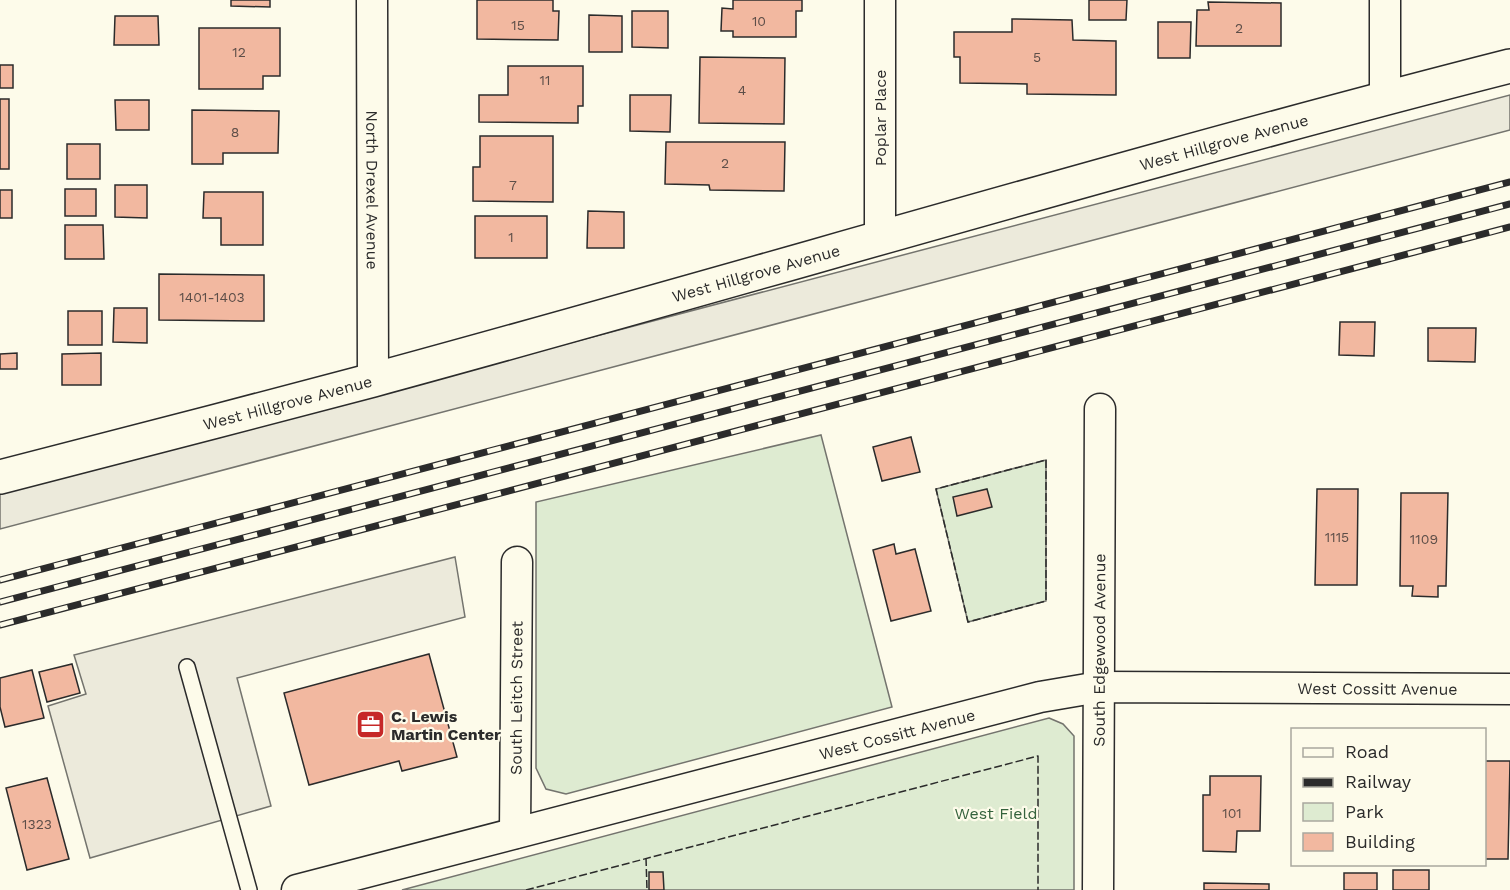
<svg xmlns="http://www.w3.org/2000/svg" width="1510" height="890" font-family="'Work Sans',sans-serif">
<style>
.green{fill:#deebd1;stroke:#74746e;stroke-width:1.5}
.parking{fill:#eceadb;stroke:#74746e;stroke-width:1.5}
.building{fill:#f2b8a0;stroke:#2b2b2b;stroke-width:1.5}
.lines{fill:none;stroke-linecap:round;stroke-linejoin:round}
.lane-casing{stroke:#2b2b2b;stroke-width:18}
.street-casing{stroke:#2b2b2b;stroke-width:33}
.secondary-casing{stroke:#2b2b2b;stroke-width:36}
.lane{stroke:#fdfbea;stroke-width:15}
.street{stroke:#fdfbea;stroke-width:30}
.secondary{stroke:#fdfbea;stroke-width:33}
.rail-casing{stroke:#2b2b2b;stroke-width:7}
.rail{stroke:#fdfbea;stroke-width:4.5;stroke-dasharray:14;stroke-linecap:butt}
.fence{stroke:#2b2b2b;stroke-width:1.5;stroke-dasharray:8 3;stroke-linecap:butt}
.labels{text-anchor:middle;stroke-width:4.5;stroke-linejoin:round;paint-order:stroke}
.number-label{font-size:14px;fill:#5d4e48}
.street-label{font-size:16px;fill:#2b2b2b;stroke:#fdfbea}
.poi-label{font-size:16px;font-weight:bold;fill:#2b2b2b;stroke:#fdfbea;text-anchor:start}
.park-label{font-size:16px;fill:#34623c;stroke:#fdfbea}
</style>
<rect width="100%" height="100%" fill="#fdfbea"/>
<g class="green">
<polygon points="821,435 892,707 566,794 546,789 536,768 536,502"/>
<polygon points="1046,460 1046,601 968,622 936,489"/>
<polygon points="1049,718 1063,724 1074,736 1074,890 402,890"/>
</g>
<g class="parking">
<polygon points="1510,95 1510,130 0,529 0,493"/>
<polygon points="455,557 465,617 237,678 271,806 90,858 48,706 86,694 74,655"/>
</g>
<g class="building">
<polygon points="231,0 270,0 270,7 231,6"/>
<polygon points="477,0 553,0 553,11 559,11 558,40 477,39"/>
<polygon points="733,0 802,0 802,11 796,11 796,37 733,37 733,31 721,31 722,8 733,9"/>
<polygon points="1089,0 1127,0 1126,20 1089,20"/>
<polygon points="1208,2 1281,3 1281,46 1196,46 1197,10 1209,10"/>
<polygon points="632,11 668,11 668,48 632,47"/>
<polygon points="589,15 622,16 622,52 589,52"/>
<polygon points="115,16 158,16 159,45 114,45"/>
<polygon points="1012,19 1072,20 1073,40 1116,41 1116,95 1027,94 1027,84 960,83 960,57 954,57 954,32 1012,32"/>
<polygon points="1158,22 1191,22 1190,58 1158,58"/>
<polygon points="199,28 280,28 280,76 263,76 263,89 199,89"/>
<polygon points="700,57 785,58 784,124 699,123"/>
<rect x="0" y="65" width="13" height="23"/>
<polygon points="508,66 583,66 583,106 578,106 578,123 479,122 479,95 508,95"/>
<polygon points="630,95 671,95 670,132 630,131"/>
<rect x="0" y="99" width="9" height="70"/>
<polygon points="115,100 149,100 149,130 116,130"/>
<polygon points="192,110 279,111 278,153 223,153 223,164 192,164"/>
<polygon points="480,136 553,136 553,202 473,201 473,167 480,167"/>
<polygon points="666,142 785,142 784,191 710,190 709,185 665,184"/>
<rect x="67" y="144" width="33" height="35"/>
<polygon points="115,185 147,185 147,218 115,217"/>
<rect x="65" y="189" width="31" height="27"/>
<rect x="0" y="190" width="12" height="28"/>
<polygon points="204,192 263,192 263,245 221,245 221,218 203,218"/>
<polygon points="588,211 624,212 624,248 587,248"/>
<rect x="475" y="216" width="72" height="42"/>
<polygon points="65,225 103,225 104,259 65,259"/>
<polygon points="159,274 264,275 264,321 159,320"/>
<polygon points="114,308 147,308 147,343 113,342"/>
<rect x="68" y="311" width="34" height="34"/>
<polygon points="1340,322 1375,322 1374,356 1339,355"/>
<polygon points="1428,328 1476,328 1475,362 1428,361"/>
<polygon points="17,353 17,369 0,369 0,354"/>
<polygon points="101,353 101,385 62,385 62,354"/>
<polygon points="911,437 920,472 882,481 873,447"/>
<polygon points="987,489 992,507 957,516 953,497"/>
<polygon points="1317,489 1358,489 1357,585 1315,585"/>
<polygon points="1401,493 1448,493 1446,586 1438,586 1438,597 1412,596 1413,586 1400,586"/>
<polygon points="894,544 896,554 915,549 931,611 891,621 873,550"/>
<polygon points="429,654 457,757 402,771 399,761 309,785 284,693"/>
<polygon points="72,664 80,693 47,702 39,672"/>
<polygon points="32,670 44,718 5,727 0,707 0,678"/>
<polygon points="1484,761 1510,761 1508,859 1484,859"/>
<polygon points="1210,776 1261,776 1260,831 1237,831 1236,852 1203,851 1203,795 1210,795"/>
<polygon points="47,778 69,859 27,870 6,788"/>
<rect x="1393" y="870" width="36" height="20"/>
<polygon points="649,872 663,872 664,890 649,890"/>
<rect x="1344" y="873" width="33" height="17"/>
<polygon points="1204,883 1269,884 1269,890 1204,890"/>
</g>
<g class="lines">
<defs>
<polyline id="lane" points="187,667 249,890"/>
<g id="street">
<path id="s1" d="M 372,0 L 373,380"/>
<polyline points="1385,98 1385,0"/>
<polyline points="880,237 880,0"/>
<path id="s2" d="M 515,833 L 517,562"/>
<path id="s3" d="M 297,890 L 1040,697 L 1099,687 L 1510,689"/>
<path id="s4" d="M 1098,890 L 1100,409"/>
</g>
<g id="secondary">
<path id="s5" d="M 0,477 C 124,445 249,413 373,380 C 752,277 1129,163 1510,66"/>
</g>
</defs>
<use href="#lane" class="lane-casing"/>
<use href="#street" class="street-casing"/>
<use href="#secondary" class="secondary-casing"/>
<use href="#lane" class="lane"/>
<use href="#street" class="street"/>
<use href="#secondary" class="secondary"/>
<defs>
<g id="rail">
<polyline points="0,580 1510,182"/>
<polyline points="0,602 1510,204"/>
<polyline points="0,625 1510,227"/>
</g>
</defs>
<use href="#rail" class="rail-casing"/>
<use href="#rail" class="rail"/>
<g class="fence">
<polygon points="1046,460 1046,601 968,622 936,489"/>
<polyline points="646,858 647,890"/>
<polyline points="526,890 1038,756 1038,890"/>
</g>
</g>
<defs>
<symbol id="office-square" viewBox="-11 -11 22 22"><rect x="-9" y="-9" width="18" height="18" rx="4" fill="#c62828" stroke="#fdfbea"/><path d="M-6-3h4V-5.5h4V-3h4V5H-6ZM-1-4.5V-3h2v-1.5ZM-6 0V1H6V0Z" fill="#fff"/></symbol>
</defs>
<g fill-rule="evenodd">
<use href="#office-square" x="354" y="708" width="33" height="33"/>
</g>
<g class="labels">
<g class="number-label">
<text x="759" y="26">10</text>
<text x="518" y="30">15</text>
<text x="1239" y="33">2</text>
<text x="239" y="57">12</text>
<text x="1037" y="62">5</text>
<text x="545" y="85">11</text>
<text x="742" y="95">4</text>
<text x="235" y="137">8</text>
<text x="725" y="168">2</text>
<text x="513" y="190">7</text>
<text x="511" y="242">1</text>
<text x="212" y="302">1401-1403</text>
<text x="1337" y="542">1115</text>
<text x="1424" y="544">1109</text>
<text x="1232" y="818">101</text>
<text x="37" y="829">1323</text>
</g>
<g class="street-label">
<text transform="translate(880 118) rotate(-90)" y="6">Poplar Place</text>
<text dy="6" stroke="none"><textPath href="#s5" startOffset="1269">West Hillgrove Avenue</textPath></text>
<text dy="6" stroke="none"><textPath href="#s1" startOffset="190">North Drexel Avenue</textPath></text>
<text dy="6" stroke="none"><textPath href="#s5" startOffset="783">West Hillgrove Avenue</textPath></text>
<text dy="6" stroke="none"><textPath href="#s5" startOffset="297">West Hillgrove Avenue</textPath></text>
<text dy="6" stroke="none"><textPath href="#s4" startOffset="240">South Edgewood Avenue</textPath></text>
<text dy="6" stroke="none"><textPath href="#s3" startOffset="1106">West Cossitt Avenue</textPath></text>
<text dy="6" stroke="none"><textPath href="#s2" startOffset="135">South Leitch Street</textPath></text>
<text dy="6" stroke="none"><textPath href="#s3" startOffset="620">West Cossitt Avenue</textPath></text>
</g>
<g class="poi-label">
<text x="391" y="722">C. Lewis<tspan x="391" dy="18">Martin Center</tspan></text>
</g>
<g class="park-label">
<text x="996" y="819">West Field</text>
</g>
</g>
<rect x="1291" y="728" width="195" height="138" fill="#fdfbea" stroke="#a9a89e" stroke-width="1.5"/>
<rect x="1303" y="748" width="30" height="9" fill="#fdfbea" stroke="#a9a89e" stroke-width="1.5"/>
<text x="1345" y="758" font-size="18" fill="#2b2b2b">Road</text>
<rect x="1303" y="778" width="30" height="9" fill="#2b2b2b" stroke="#a9a89e" stroke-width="1.5"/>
<text x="1345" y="788" font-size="18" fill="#2b2b2b">Railway</text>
<rect x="1303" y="803" width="30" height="18" fill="#deebd1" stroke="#a9a89e" stroke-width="1.5"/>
<text x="1345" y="818" font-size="18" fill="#2b2b2b">Park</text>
<rect x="1303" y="833" width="30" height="18" fill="#f2b8a0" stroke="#a9a89e" stroke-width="1.5"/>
<text x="1345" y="848" font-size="18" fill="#2b2b2b">Building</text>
</svg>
